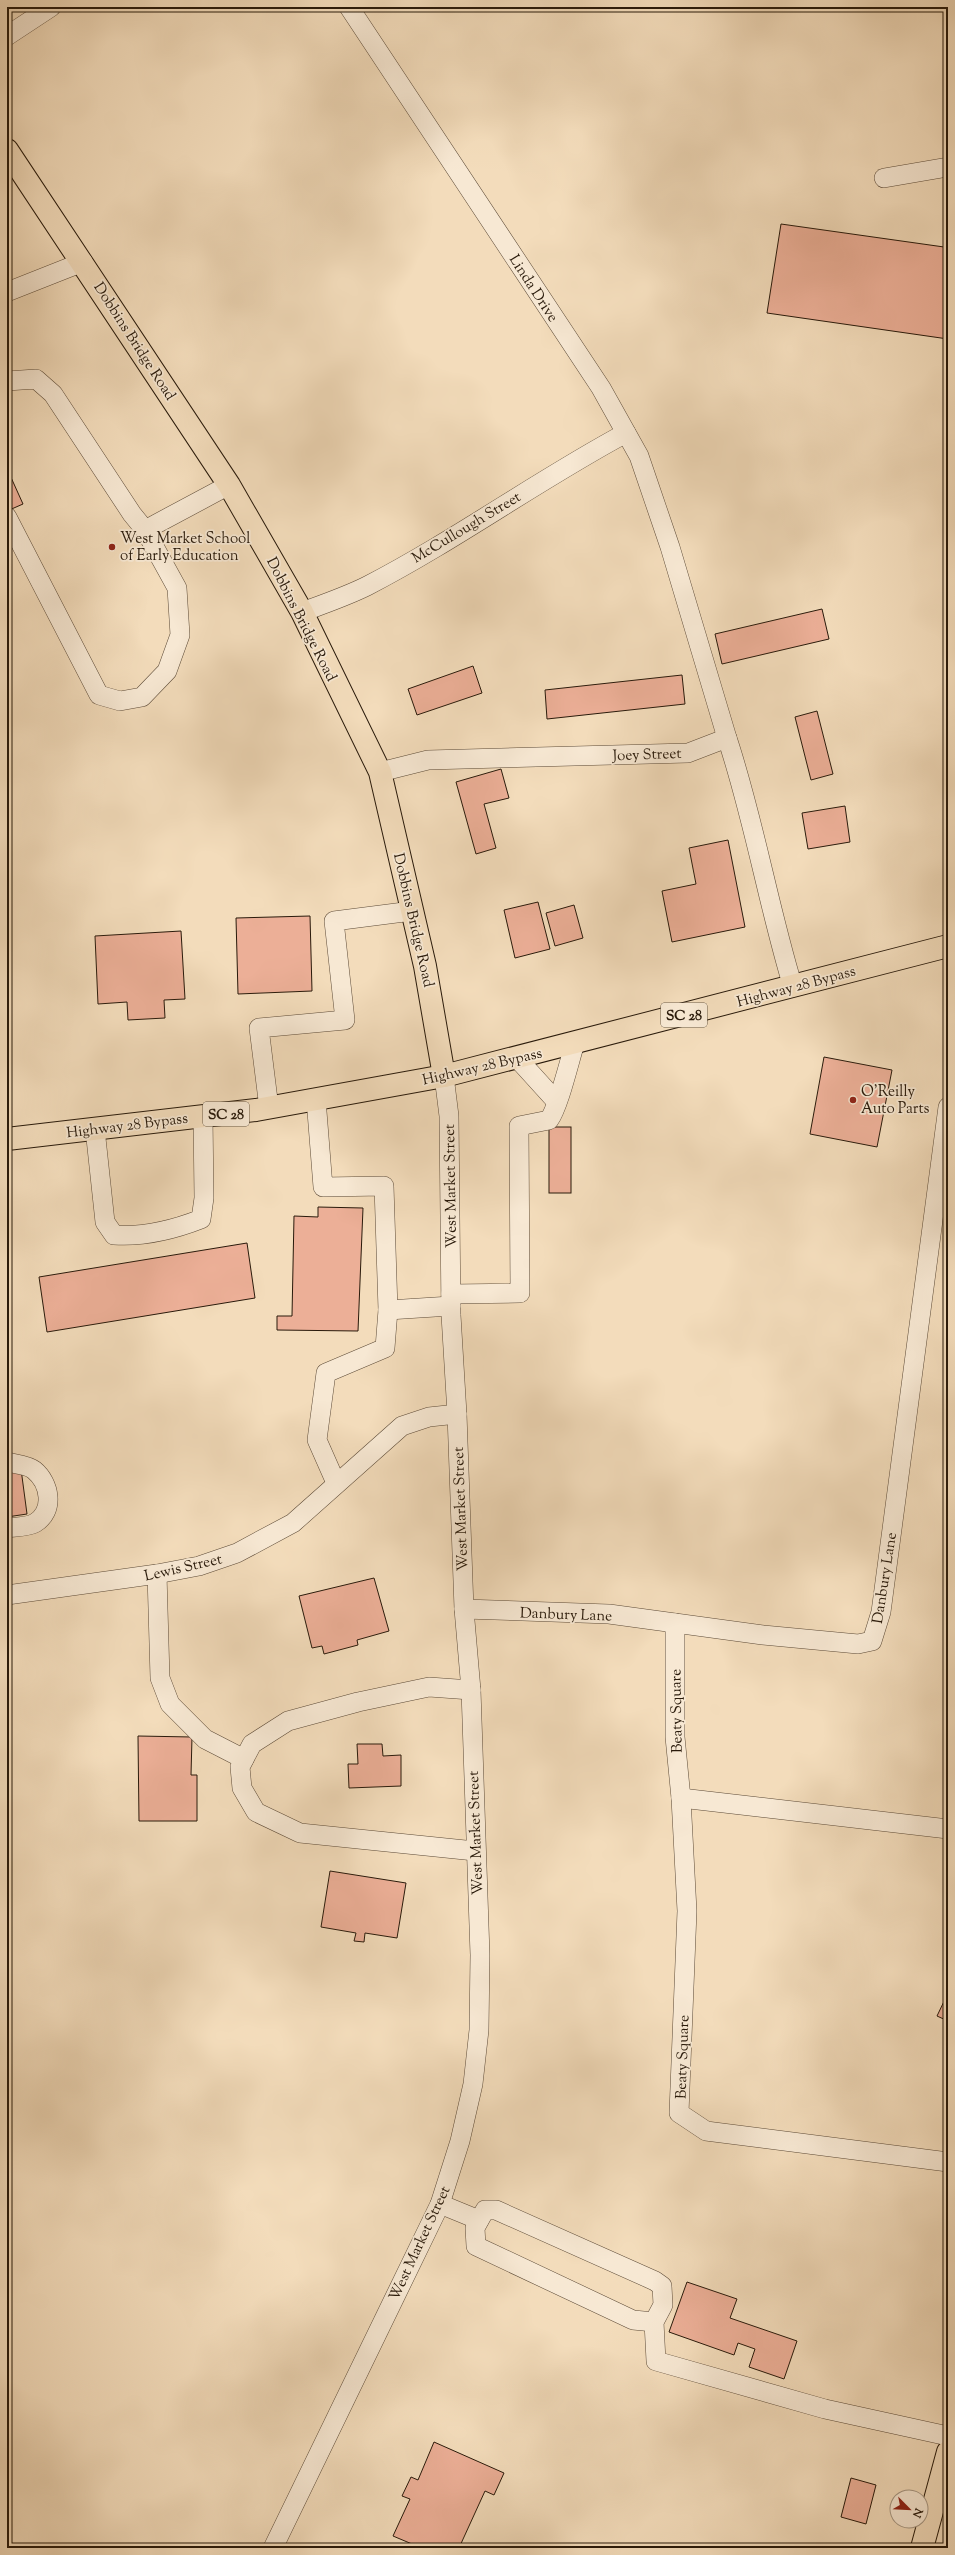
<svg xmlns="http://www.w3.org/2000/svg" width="955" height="2555" font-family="'Sorts Mill Goudy',serif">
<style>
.building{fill:#ecaf97;stroke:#291a0b}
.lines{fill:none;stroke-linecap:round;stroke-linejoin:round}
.minor-casing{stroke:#5c4a37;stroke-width:20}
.major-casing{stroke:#291a0b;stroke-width:24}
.highway-casing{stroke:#291a0b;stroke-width:24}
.minor{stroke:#f7e8d3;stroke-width:19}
.major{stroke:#f3dcbb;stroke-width:22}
.highway{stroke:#f3dcbb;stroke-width:22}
.poi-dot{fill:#8f2418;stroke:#f7e8d3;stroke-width:1.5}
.labels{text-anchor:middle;stroke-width:3.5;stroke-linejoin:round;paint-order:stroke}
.shield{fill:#f7e8d3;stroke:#675847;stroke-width:1}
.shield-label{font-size:14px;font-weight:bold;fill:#291a0b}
.street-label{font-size:15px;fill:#291a0b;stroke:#f7e8d3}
.poi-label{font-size:15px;fill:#291a0b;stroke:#f7e8d3;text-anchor:start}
</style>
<rect width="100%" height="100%" fill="#f3dcbb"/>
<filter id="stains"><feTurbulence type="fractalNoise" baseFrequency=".005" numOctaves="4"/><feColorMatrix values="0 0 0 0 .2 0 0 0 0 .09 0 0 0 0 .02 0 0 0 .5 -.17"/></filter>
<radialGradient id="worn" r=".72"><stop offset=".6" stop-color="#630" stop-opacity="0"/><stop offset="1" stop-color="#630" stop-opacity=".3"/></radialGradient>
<g class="building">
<polygon points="781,224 944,247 944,243 948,244 948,339 767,313"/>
<polygon points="9,473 23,504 7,511 7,474"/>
<polygon points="822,609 829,639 722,664 715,634"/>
<polygon points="473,666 482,693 417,715 408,689"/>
<polygon points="682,675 685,704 547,719 545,690"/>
<polygon points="817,711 833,774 811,780 795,717"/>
<polygon points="501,769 509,798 484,804 496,848 476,854 456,782"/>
<polygon points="845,806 850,842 808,849 802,813"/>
<polygon points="728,840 745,927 672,942 662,891 696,884 689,848"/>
<polygon points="538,902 550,949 515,958 504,910"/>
<polygon points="574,905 583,938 555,946 546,913"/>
<polygon points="310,916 312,991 238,994 236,918"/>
<polygon points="181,931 185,999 164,1000 165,1018 128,1020 127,1002 98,1004 95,936"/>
<polygon points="824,1057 892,1070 877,1147 810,1134"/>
<rect x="549" y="1127" width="22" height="66"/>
<polygon points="318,1207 363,1208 358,1331 277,1330 277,1316 292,1316 294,1216 318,1217"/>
<polygon points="247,1243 255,1298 47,1332 39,1277"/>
<polygon points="21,1469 27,1514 7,1517 7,1470"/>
<polygon points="374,1578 389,1631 357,1640 358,1645 324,1654 322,1646 312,1648 299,1596"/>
<polygon points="138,1736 192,1737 191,1775 197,1775 197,1821 139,1821"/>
<polygon points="357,1744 382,1744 383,1756 401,1755 401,1786 349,1788 348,1764 358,1764"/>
<polygon points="330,1871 406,1883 397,1938 365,1933 364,1942 354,1941 356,1933 321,1927"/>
<polygon points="948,1993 948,2021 937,2016"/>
<polygon points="687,2282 737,2299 730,2318 797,2341 784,2379 749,2367 755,2349 738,2343 734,2355 669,2332"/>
<polygon points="434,2442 504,2473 494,2495 485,2491 459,2548 410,2548 412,2544 393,2536 410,2499 402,2496 411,2477 418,2480"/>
<polygon points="851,2478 876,2485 866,2524 841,2517"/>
</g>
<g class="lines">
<defs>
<g id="minor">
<polyline points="349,7 601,388 639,456 670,547 727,738"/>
<polyline points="7,36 51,7"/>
<polyline points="884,178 948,167"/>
<polyline points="7,292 83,262"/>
<polyline points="7,381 36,379 53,394 132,514 145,530 177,588 180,635 167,671 142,697 120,701 99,695 7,517"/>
<polyline points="145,530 229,485"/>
<path d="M 302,612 C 324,604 347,596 367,586 C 456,540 538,480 626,433"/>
<path d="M 380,772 L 428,760 L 688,753 L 727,738 C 754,819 768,905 793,987"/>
<polyline points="517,1058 556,1101"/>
<polyline points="316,1099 323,1187 384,1186 388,1310 451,1306"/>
<polyline points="269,1108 259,1028 345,1020 334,921 412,911"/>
<path d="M 95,1129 L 105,1222 L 114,1235 C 144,1237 173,1230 201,1219 L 204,1198 L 203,1116"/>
<path d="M 451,1294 L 520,1293 L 519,1126 L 549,1120 C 559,1106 569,1062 575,1043"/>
<path d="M 7,1462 C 15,1464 28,1465 34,1470 C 50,1483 55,1511 35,1523 C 28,1527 15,1527 7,1528"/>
<polyline points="336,1483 317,1440 326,1373 385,1348 388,1310"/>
<polyline points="157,1574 160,1678 170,1704 205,1739 244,1759"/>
<polyline points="7,1595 157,1574 199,1566 237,1553 293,1523 402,1426 429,1417 457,1414"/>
<polyline points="464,1609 609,1614 763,1635 858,1644 872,1641 881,1612 948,1107"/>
<polyline points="675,1623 675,1737 681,1798 687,1911 679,2113 706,2131 948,2162"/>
<polyline points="471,1690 429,1687 358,1702 288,1721 252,1744 240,1767 242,1788 256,1812 300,1833 475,1851"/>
<polyline points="681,1798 948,1829"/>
<polyline points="440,2204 479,2220"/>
<polyline points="654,2322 633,2320 476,2246 475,2228 485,2210 496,2210 655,2281 662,2286 663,2305 654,2322 656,2361 825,2409 948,2436"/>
<polyline points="273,2548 440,2204 460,2141 473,2084 479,2030 480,1955 471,1690 464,1609 457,1414 451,1315 449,1116 444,1076"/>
</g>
<g id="major">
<polyline points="7,150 229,485 302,612 380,772 425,966 444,1076"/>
<polyline points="922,2548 948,2452"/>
</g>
<polyline id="highway" points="7,1139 256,1110 444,1076 948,946"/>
</defs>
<use href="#minor" class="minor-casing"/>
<use href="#major" class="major-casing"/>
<use href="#highway" class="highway-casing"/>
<use href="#minor" class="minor"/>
<use href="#major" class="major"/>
<use href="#highway" class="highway"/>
</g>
<g class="poi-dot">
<circle cx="112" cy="547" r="4"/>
<circle cx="853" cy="1100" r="4"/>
</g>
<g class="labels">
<g class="shield">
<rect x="661" y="1003" width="46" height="24" rx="3"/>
<rect x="203" y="1102" width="46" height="24" rx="3"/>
</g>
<g class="shield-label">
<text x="684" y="1020">SC 28</text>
<text x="226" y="1119">SC 28</text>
</g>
<g class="street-label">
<text transform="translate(534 288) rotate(57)" y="5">Linda Drive</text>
<text transform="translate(135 341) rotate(57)" y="5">Dobbins Bridge Road</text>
<text transform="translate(466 527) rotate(-31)" y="5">McCullough Street</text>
<text transform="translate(302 619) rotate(63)" y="5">Dobbins Bridge Road</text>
<text transform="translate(647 754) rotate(-2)" y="5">Joey Street</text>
<text transform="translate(414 920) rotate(77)" y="5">Dobbins Bridge Road</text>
<text transform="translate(796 986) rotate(-15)" y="5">Highway 28 Bypass</text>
<text transform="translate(482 1066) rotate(-13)" y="5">Highway 28 Bypass</text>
<text transform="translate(127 1125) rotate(-7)" y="5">Highway 28 Bypass</text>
<text transform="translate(450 1186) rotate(-91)" y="5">West Market Street</text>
<text transform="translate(460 1509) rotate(-92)" y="5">West Market Street</text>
<text transform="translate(183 1567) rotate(-13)" y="5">Lewis Street</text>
<text transform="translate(884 1578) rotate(-81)" y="5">Danbury Lane</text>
<text transform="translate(566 1614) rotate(2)" y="5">Danbury Lane</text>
<text transform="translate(676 1711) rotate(-91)" y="5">Beaty Square</text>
<text transform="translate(475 1833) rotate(-92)" y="5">West Market Street</text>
<text transform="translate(682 2057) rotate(-88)" y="5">Beaty Square</text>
<text transform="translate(419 2243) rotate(-65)" y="5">West Market Street</text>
</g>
<g class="poi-label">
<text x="120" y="543">West Market School<tspan x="120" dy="17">of Early Education</tspan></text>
<text x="861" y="1096">O'Reilly<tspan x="861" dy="17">Auto Parts</tspan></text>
</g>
</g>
<rect width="955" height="2555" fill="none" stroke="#f3dcbb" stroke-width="24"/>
<rect x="8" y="8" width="939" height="2539" fill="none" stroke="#291a0b" stroke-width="2"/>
<rect x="12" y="12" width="931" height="2531" fill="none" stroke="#291a0b"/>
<g transform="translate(909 2509) rotate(114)"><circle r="19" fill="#f7e8d3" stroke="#a59683"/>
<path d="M0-3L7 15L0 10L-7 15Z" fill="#8f2418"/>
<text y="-6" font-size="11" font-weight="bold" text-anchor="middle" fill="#291a0b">N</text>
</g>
<rect width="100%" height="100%" filter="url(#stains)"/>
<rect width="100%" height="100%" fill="url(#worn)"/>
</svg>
